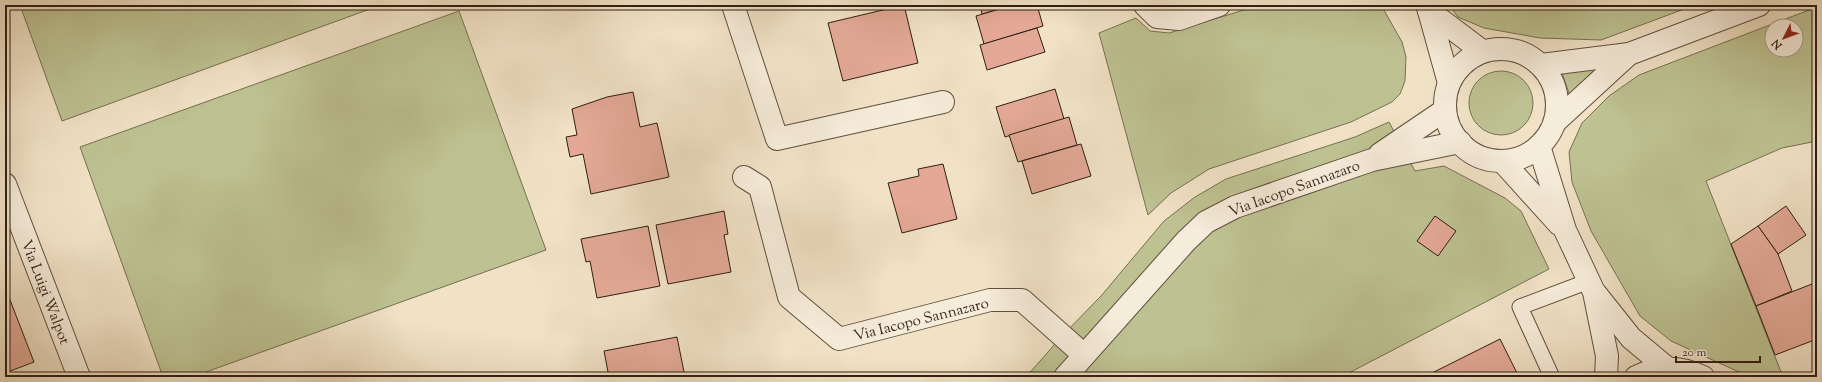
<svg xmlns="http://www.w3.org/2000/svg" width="1822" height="382" font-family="'Sorts Mill Goudy',serif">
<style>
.green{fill:#bec292;stroke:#767052;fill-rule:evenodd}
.building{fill:#e3a996;stroke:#2f1e13}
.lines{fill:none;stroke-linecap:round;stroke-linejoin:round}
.lane-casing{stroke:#604f40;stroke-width:17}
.street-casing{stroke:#604f40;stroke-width:24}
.lane{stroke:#f6ecda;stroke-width:15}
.street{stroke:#f6ecda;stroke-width:22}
.labels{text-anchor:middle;stroke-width:3.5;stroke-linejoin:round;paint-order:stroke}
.street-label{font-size:15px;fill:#2f1e13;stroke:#f6ecda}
</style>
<rect width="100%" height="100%" fill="#f1e2c6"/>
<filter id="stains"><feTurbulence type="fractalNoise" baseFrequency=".005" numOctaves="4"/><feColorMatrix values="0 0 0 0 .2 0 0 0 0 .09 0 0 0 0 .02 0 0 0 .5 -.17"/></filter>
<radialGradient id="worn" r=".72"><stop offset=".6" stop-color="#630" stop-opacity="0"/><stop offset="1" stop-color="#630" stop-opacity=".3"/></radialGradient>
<g class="green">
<polygon points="20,5 381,5 62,121"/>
<polygon points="1260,5 1381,5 1402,42 1406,57 1405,81 1400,94 1392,102 1351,122 1209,169 1171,193 1148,215 1099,33 1136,18 1150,31 1169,33"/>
<polygon points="1449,5 1695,5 1601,40 1540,38 1484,28 1458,17"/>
<path d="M 1817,7 L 1817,141 L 1782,148 L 1706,181 L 1783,377 L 1743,377 L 1741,373 L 1671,341 L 1640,316 L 1591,231 L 1572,182 L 1569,152 L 1582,123 L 1609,96 L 1639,75 ZM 1772,26 L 1796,26 L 1796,50 L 1772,50 Z"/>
<polygon points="459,11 546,250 192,377 163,377 80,147"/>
<polygon points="1601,68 1589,75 1570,96 1562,73"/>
<circle cx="1501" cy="103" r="32"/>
<polygon points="1389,122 1415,171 1444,166 1505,198 1521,211 1549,269 1341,377 1026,377 1062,336 1101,296 1164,221 1195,197 1226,179 1355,137"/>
</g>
<g class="building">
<polygon points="904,5 918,63 843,81 828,23"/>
<polygon points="980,5 1013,5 982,14"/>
<polygon points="1013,5 1037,5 1043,26 984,44 976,16"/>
<polygon points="1037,28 1045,52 987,70 980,45"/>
<polygon points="1055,89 1064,119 1005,137 996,107"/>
<polygon points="633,92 640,127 657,123 669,177 591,194 583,154 570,157 566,137 577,135 572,109 607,97"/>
<polygon points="1069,117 1077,145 1018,162 1009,135"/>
<polygon points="1081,144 1091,176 1032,194 1022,161"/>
<polygon points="943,164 957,219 902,233 888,183 919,176 918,169"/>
<polygon points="1786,206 1806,235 1778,254 1758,226"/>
<polygon points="724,211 728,234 724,235 731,272 668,284 656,225"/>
<polygon points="1435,216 1456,231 1438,256 1417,241"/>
<polygon points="648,226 660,286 597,298 590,261 586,262 581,239"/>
<polygon points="1758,226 1778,254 1792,291 1756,306 1731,244"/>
<polygon points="1817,282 1817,339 1775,355 1756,306"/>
<polygon points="5,287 34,362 5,373"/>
<polygon points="677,337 685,377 609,377 604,351"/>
<polygon points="1500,339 1519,377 1424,377"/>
</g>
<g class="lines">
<defs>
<polyline id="lane" points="1551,375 1520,307 1589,281"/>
<g id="street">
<polyline points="733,5 777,139 943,102"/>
<polyline points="1145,5 1157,17 1179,19 1219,5"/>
<polyline points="1427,5 1429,11 1449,83"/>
<polyline points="1429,11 1482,51"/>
<circle cx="1501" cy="105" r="56"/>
<polyline points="1541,65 1629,54 1759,5"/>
<polyline points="1555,122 1629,54"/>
<polyline points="1539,146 1565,230 1594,292 1607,356 1606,377"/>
<polyline points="1380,154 1445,110"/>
<polyline points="1502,161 1559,224"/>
<polyline points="744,177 760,187 789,297 839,339 990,300 1022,300 1084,355"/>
<polyline points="5,184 79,377"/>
<polyline points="1596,294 1631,338 1667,368"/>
<polyline points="1065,377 1186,241 1206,222 1235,207 1372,160 1460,142"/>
<path d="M 1636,377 C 1658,366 1680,366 1703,377"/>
</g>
</defs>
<use href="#lane" class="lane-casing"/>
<use href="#street" class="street-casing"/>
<use href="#lane" class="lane"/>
<use href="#street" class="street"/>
</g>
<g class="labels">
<g class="street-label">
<text transform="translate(1294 188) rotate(-20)" y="5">Via Iacopo Sannazaro</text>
<text transform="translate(46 292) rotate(69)" y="5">Via Luigi Walpot</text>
<text transform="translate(921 319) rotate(-14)" y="5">Via Iacopo Sannazaro</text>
</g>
</g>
<rect width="1822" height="382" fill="none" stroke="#f1e2c6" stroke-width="20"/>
<rect x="6" y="6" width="1810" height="370" fill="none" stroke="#2f1e13" stroke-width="2"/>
<rect x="10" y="10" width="1802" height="362" fill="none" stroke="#2f1e13"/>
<g transform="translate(1784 38) rotate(228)"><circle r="19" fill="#f6ecda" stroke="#a69a8a"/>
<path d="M0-3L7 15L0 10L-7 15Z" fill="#8f2418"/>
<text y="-6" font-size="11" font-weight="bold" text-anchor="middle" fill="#2f1e13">N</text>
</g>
<path d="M1676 356v6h84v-6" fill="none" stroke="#2f1e13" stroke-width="2"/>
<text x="1682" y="356" font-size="12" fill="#2f1e13" stroke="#f6ecda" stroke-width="3" paint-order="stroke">20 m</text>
<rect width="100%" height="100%" filter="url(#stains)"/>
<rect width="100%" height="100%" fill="url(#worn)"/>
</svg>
